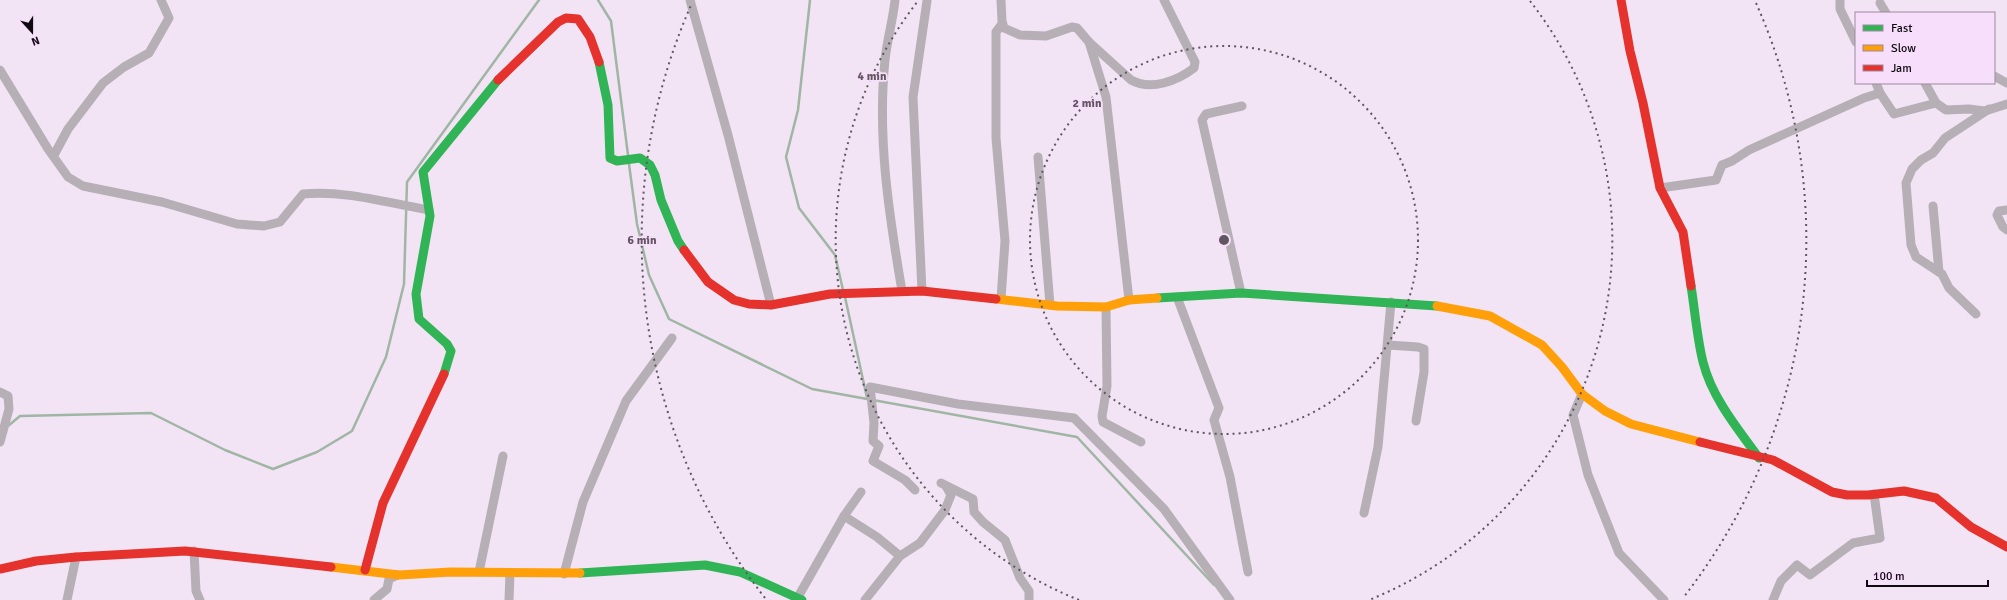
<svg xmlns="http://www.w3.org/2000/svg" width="2007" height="600" font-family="Signika,sans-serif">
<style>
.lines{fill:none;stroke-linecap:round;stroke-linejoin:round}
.stream{stroke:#a0b6a4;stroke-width:2.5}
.street{stroke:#b6b0b6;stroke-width:9}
.fast{stroke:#30b455;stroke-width:9}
.slow{stroke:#ff9f0a;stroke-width:9}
.jam{stroke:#e5322d;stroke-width:9}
.ring{fill:none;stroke:#605661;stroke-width:2;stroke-dasharray:2 4}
.centre{fill:#605661;stroke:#f7defa;stroke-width:2}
.ring-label{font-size:12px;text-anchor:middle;font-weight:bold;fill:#605661;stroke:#f7defa;stroke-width:3.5;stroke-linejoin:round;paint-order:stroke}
</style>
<rect width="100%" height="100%" fill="#f2e4f4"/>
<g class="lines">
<g class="stream">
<polyline points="598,0 611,21 628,155"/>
<polyline points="810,0 798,110 786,157 799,208 835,255 843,290"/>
<polyline points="629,164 637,224 649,275 669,319 812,389 1077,437 1214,585"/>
<polyline points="845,297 867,398"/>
<polyline points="8,426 20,416 151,413 225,450 273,469 317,452 352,431 386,357 404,284 407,182 539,0"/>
</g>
<g class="street">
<polyline points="690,0 728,135 771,305"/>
<path d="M 895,0 C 893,20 887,40 885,60 C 877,137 889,215 902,291"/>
<polyline points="1001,0 1002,21 1004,28 1020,35 1046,36 1072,27 1077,28 1089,42 1106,97 1129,300"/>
<polyline points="1840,0 1840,9 1856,42"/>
<polyline points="1880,3 1886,13"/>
<path d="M 1089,42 L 1131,80 C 1151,91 1177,81 1194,68 L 1195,62 L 1164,0"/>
<path d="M 0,70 L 48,149 L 68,177 L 83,186 L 162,202 L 237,224 L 264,226 L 280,222 L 303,194 C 345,190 387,203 429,210"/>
<polyline points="1994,76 2007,83"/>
<polyline points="1876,83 1880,93"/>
<polyline points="1925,83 1936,103 1946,110 1969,109 1985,111 2007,104"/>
<polyline points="54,155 68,129 103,83 124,67 149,53 169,18 161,0"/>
<polyline points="1038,157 1050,305"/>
<polyline points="1660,188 1716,180 1722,165 1732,161 1749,150 1864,98 1880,93 1894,114 1936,103"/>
<polyline points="1933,206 1939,272"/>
<polyline points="2007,210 1999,211 1997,215 2003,227 2007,230"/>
<polyline points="922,291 913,97 927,1"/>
<polyline points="1241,293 1202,120 1206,114 1242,106"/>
<polyline points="1177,297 1219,408 1214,420 1230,477 1248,572"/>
<polyline points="1001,299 1005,241 996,138 996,32 1002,24"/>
<polyline points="1106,307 1107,386 1102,416 1103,422 1141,442"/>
<polyline points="1976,314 1949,288 1942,274 1916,257 1911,245 1906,183 1912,169 1921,160 1933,153 1945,138 1989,109"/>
<polyline points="1388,345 1418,347 1424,349 1424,372 1416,421"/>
<polyline points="0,392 8,396 9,409 0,442"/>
<polyline points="1582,394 1573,415 1588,475 1619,553 1664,600"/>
<polyline points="941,483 973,499 974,512 983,522 1005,540 1020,578 1029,591 1029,600"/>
<polyline points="915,490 905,480 873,461 879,446 873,441 874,423 870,387 958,404 1074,418 1164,509 1230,600"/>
<polyline points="1364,513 1378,447 1391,302"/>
<polyline points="844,516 877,537 900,556"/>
<polyline points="194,551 196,591 200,600"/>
<polyline points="479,572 503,456"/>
<polyline points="564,574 583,502 626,401 672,338"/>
<polyline points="798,597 844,516 861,492"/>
<polyline points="67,600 76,557"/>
<polyline points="374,600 387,589 389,579 398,575"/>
<polyline points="509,600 510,573"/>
<polyline points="865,600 900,556 920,543 945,510 951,495 946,486"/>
<polyline points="1773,600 1781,581 1797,565 1810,575 1853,543 1880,538 1874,494"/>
</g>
<g class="fast">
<polyline points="599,62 608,105 610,158 617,161 640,158 650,165 655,175 661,200 678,241 684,250"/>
<path d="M 1691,286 C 1695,311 1697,338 1703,362 C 1712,398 1738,429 1759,458"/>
<polyline points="1157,298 1241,293 1437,306"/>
<polyline points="444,374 451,351 447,344 419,319 416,294 430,216 423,172 498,80"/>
<polyline points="580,573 705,565 740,572 802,600"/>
</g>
<g class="slow">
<polyline points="996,299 1057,306 1106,307 1129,300 1157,298"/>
<polyline points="1437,306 1490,316 1542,345 1562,367 1582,394 1605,411 1631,424 1700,442"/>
<polyline points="331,567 399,575 451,572 580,573"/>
</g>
<g class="jam">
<polyline points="1621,0 1630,51 1643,103 1660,188 1683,232 1691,286"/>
<polyline points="498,80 558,22 566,18 578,19 590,37 599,62"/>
<polyline points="684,250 708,282 734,300 749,304 771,305 830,294 922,291 996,299"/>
<polyline points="1700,442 1773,460 1832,492 1847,495 1868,495 1904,491 1936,498 1971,527 2007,547"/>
<polyline points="0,569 36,561 76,557 185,551 331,567"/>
<polyline points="365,570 383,503 444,374"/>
</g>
</g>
<g class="ring">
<circle cx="1224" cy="240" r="194"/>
<path d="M1079 600A388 388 0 0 1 918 1M1530 1A388 388 0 0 1 1369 600"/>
<path d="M765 598A582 582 0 0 1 692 3M1756 3A582 582 0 0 1 1683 598"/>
</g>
<circle cx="1224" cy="240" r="6" class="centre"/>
<g class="ring-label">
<text x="872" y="80">4 min</text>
<text x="1087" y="107">2 min</text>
<text x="642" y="244">6 min</text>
</g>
<rect x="1855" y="12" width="140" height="72" fill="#f7defa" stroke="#9b899d"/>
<rect x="1863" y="25" width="20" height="6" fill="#30b455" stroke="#9b899d"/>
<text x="1891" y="32" font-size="12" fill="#110912">Fast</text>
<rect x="1863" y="45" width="20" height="6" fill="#ff9f0a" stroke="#9b899d"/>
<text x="1891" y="52" font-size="12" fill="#110912">Slow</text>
<rect x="1863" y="65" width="20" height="6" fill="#e5322d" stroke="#9b899d"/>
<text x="1891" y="72" font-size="12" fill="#110912">Jam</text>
<g transform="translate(32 32) rotate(159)" stroke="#f7defa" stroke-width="3" paint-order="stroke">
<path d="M0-3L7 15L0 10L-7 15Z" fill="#110912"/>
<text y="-6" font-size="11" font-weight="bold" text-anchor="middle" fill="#110912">N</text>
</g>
<path d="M1867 580v6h121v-6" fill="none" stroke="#110912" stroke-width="2"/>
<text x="1873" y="580" font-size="12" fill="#110912" stroke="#f7defa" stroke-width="3" paint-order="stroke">100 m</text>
</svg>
